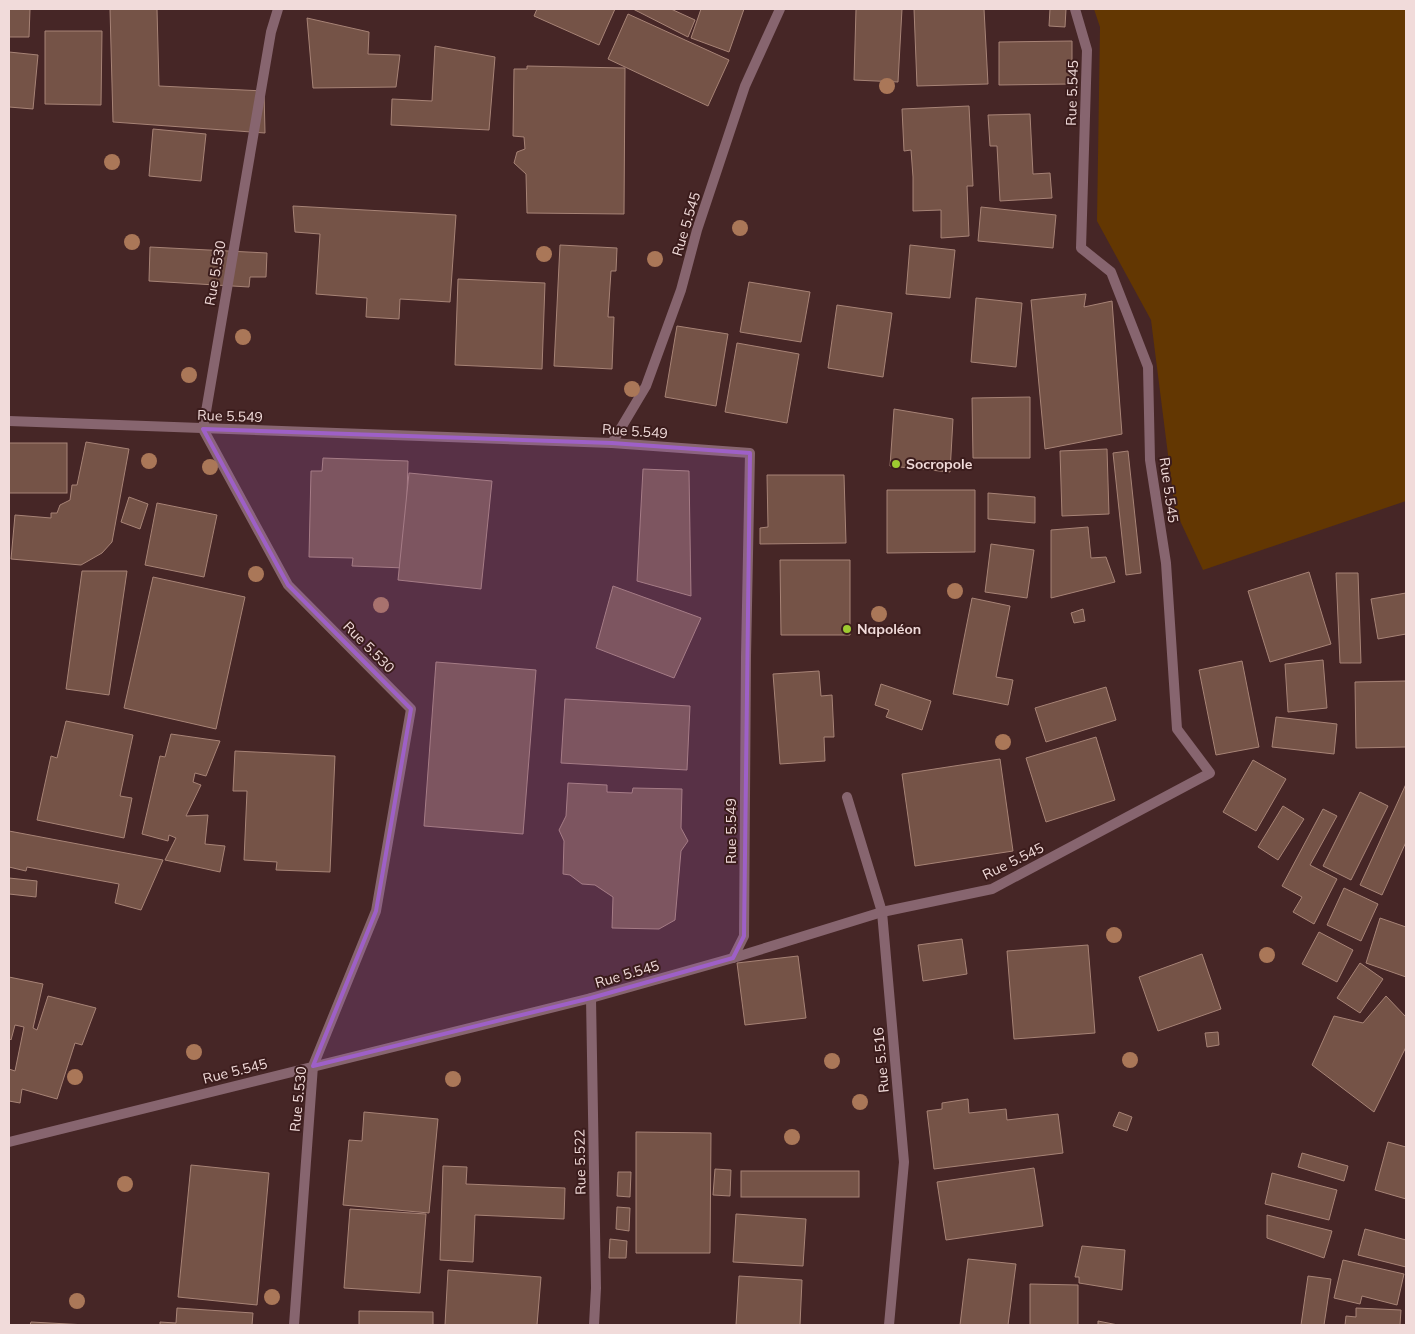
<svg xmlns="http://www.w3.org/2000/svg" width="1415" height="1334" font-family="Mulish,sans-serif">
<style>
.green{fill:#633702}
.building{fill:#755347;stroke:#a78376}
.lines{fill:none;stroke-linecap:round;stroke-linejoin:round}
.minor{stroke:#87656f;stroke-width:10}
.tree{fill:#aa7758}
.marked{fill:#9e60c7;fill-opacity:0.2;stroke:#9e60c7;stroke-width:4;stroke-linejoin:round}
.poi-dot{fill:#9dca30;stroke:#3b1c1c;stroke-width:2}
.labels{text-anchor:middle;stroke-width:4;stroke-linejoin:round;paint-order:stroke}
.street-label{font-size:14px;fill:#f1dbda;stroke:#3b1c1c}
.poi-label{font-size:14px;font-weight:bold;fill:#f1dbda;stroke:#3b1c1c;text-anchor:start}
</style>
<rect width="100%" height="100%" fill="#462626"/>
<polygon class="green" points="1094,9 1406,9 1406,501 1203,570 1175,510 1151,320 1097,221 1100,27"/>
<g class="building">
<polygon points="9,9 30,9 29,37 9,37"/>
<polygon points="110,9 157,9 159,86 264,91 265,133 113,122"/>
<polygon points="537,9 615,9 599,45 534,16"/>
<polygon points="633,9 671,9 695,20 688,37"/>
<polygon points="701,9 744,9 729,52 691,38"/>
<polygon points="856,9 902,9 898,82 854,80"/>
<polygon points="914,9 984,9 988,84 917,86"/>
<polygon points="1050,9 1066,9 1065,27 1049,26"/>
<polygon points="628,14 729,60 708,106 608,59"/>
<polygon points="307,18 369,32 368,54 400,55 396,87 313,88"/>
<polygon points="45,31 102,31 101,105 45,104"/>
<polygon points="1072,41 1072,84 999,85 999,42"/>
<polygon points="435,46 495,57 489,130 391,125 392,99 432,101"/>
<polygon points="9,52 38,55 33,109 9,107"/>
<polygon points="527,66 625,68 624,214 527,213 526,174 514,163 517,152 525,149 524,137 513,136 514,69 527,69"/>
<polygon points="969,106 973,186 967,186 969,236 941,238 941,210 913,211 913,177 911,150 904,151 902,109"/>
<polygon points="1030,114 1033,174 1050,173 1052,198 1000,201 997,146 990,146 988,115"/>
<polygon points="153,129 206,134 201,181 149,176"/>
<polygon points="293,206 456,215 450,302 400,299 399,319 366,317 367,298 316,294 320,234 295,232"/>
<polygon points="981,207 1056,215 1053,248 978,241"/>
<polygon points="560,245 617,248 616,271 611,271 608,317 614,317 612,369 554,366"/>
<polygon points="910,245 955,250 950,298 906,294"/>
<polygon points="150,247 267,253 266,277 250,277 249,287 149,281"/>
<polygon points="458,279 545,283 542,369 455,365"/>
<polygon points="749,282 810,292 801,342 740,332"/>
<polygon points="1086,294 1084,307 1112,301 1122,434 1045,449 1031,300"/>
<polygon points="976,298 1022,303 1016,367 971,362"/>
<polygon points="837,305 892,313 883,377 828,368"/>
<polygon points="677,326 728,334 716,406 665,397"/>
<polygon points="737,343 799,354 787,423 725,412"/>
<polygon points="1030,397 1030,458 973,458 972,398"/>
<polygon points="894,409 953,419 950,472 890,466"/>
<polygon points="86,442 129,449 112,542 102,553 81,565 11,559 15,515 51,518 51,513 57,513 60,505 70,500 72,485 77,485"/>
<rect x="9" y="443" width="58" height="50"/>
<polygon points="1107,449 1109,514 1062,516 1060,451"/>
<polygon points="1128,451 1141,573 1126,575 1113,453"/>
<polygon points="323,458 408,461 405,568 352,566 353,558 309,557 311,471 322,471"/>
<polygon points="643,469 689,471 691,596 637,581"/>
<polygon points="409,473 492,481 481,589 398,580"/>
<polygon points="767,475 844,475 846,543 760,544 760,528 768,527"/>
<polygon points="887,490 975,490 975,552 887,553"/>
<polygon points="988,493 1035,497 1035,523 988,519"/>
<polygon points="129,497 148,504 140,529 121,522"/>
<polygon points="157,503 217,515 204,577 145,565"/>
<polygon points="1088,527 1091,558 1106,557 1115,582 1051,598 1051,530"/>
<polygon points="991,544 1034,550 1027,598 985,592"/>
<polygon points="780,560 850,560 850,635 781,635"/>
<polygon points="82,571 127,571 109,695 66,689"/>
<polygon points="1309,572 1331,644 1270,662 1248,591"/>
<polygon points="1336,573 1358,573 1361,663 1340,663"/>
<polygon points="153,577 245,597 216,729 124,708"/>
<polygon points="613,586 701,618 674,678 596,648"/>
<polygon points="1406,593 1406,634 1378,639 1371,599"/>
<polygon points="972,598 1010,606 996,677 1013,680 1008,705 953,694"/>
<polygon points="1083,609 1085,621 1074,623 1071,613"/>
<polygon points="1323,660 1327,708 1288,712 1285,664"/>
<polygon points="1242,661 1259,747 1216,755 1199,670"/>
<polygon points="436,662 536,670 523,834 424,826"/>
<polygon points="819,671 821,696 832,695 834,737 824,737 825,761 780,764 773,674"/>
<polygon points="1406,681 1406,747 1356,748 1355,682"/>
<polygon points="881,684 931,701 922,730 886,717 889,710 875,705"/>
<polygon points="1106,687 1116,720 1046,742 1035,708"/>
<polygon points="565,699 690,706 687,770 561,763"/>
<polygon points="1276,717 1337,724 1334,754 1272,747"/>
<polygon points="66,721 133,735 120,796 132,798 124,838 37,820 51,756 57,758"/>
<polygon points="171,734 220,741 206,776 195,773 193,782 201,785 186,816 208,815 205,844 225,846 220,872 165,860 176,838 169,835 168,841 142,834 160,756 165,757"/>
<polygon points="1096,737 1115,800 1046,822 1026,758"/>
<polygon points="235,751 335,756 330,872 276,870 277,862 244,860 247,791 233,791"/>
<polygon points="1000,759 1013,851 915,866 902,774"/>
<polygon points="1253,760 1286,779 1256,831 1223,812"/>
<polygon points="568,783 607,785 607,792 632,793 633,788 682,789 681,828 688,841 681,851 675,920 659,929 612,928 613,897 595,885 582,884 570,875 563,874 564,841 559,830 566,816"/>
<polygon points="1406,784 1406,842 1382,895 1360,885"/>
<polygon points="1360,792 1388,806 1351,880 1323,866"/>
<polygon points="1283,806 1304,819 1278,860 1258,847"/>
<polygon points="1323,809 1337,816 1310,865 1337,879 1314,924 1293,912 1302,897 1282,886"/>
<polygon points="9,831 163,860 141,910 115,903 119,884 27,867 26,871 9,867"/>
<polygon points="9,878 37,881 36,897 9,894"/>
<polygon points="1344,888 1378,904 1361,941 1327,925"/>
<polygon points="1380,918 1406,927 1406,977 1366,963"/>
<polygon points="1319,932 1353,950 1337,982 1302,964"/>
<polygon points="962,939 967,974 923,981 918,945"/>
<polygon points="1088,945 1095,1033 1014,1039 1007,951"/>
<polygon points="1202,954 1221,1009 1158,1031 1139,977"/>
<polygon points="798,956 806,1018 745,1025 737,963"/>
<polygon points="1360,963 1383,979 1360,1013 1337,998"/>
<polygon points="9,977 43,984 33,1028 37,1030 48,996 96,1008 82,1045 75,1043 57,1099 22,1089 20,1103 9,1101 9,1069 15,1071 24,1027 15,1025 11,1040 9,1038"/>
<polygon points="1386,996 1406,1017 1406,1047 1374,1112 1312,1065 1334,1016 1363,1023"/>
<polygon points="1218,1032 1219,1045 1207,1047 1205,1033"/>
<polygon points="968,1099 969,1113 1006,1109 1007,1120 1058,1114 1063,1153 934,1169 927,1111 942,1109 942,1103"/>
<polygon points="364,1112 438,1119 429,1213 343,1205 349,1140 362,1141"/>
<polygon points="1119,1112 1132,1117 1127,1131 1113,1126"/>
<polygon points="636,1132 711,1133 710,1253 636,1253"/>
<polygon points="1388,1142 1406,1147 1406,1199 1375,1190"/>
<polygon points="1302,1153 1348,1166 1344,1181 1298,1167"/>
<polygon points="191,1165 269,1173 257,1305 178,1297"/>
<polygon points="443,1166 467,1167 466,1184 565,1188 564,1219 475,1215 473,1262 440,1260"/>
<polygon points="1034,1168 1043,1226 946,1240 937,1182"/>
<polygon points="715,1169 731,1170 730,1196 713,1195"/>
<rect x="741" y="1171" width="118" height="26"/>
<polygon points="618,1172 631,1172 630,1197 617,1196"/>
<polygon points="1272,1173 1337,1190 1329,1220 1265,1204"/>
<polygon points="617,1207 630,1208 629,1231 616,1229"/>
<polygon points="350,1209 426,1214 420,1293 344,1288"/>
<polygon points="736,1214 806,1219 803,1266 733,1262"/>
<polygon points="1267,1215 1332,1231 1324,1258 1267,1238"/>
<polygon points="1365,1229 1406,1240 1406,1267 1358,1255"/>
<polygon points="610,1239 627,1241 626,1258 609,1258"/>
<polygon points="1082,1246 1125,1250 1122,1290 1079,1283 1079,1277 1075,1277"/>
<polygon points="968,1259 1016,1264 1008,1325 960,1325"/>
<polygon points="1343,1260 1404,1274 1397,1305 1362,1296 1360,1304 1334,1298"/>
<polygon points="448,1270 541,1277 537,1325 445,1325"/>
<polygon points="739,1276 802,1280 800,1325 736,1325"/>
<polygon points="1308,1276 1331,1279 1324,1325 1301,1325"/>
<polygon points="1030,1284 1078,1285 1078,1325 1030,1325"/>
<polygon points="177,1308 253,1313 252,1325 160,1325 160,1322 176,1323"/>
<polygon points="1356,1308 1401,1310 1400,1325 1345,1325 1346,1316 1356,1317"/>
<polygon points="359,1311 433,1312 433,1325 359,1325"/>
<polygon points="1098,1321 1118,1325 1098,1325"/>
<polygon points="31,1322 87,1325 30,1325"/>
</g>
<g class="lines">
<g class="minor">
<polyline points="278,9 271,32 203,429 288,585 411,709 376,911 313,1066 294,1325"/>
<polyline points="9,421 612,443 750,453 746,657 744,936 733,958"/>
<polyline points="612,443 646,386 681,290 697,230 745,86 780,9"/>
<polyline points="847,797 882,912 904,1162 889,1325"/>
<polyline points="591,998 596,1288 594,1325"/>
<polyline points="9,1142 591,998 733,958 882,912 992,889 1210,773 1177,729 1166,563 1150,460 1148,367 1111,272 1081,248 1087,50 1075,9"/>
</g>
</g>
<g class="tree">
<circle cx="887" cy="86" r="8"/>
<circle cx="112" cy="162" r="8"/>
<circle cx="740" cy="228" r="8"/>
<circle cx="132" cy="242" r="8"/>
<circle cx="544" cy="254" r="8"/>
<circle cx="655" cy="259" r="8"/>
<circle cx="243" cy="337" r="8"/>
<circle cx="189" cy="375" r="8"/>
<circle cx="632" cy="389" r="8"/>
<circle cx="149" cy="461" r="8"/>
<circle cx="210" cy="467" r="8"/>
<circle cx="256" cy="574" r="8"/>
<circle cx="955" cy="591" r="8"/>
<circle cx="381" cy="605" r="8"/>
<circle cx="879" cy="614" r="8"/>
<circle cx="1003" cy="742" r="8"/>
<circle cx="1114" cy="935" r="8"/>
<circle cx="1267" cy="955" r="8"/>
<circle cx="194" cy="1052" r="8"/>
<circle cx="1130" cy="1060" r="8"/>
<circle cx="832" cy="1061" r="8"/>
<circle cx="75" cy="1077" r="8"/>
<circle cx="453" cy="1079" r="8"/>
<circle cx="860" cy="1102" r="8"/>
<circle cx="792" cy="1137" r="8"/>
<circle cx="125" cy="1184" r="8"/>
<circle cx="272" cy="1297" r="8"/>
<circle cx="77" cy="1301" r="8"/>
</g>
<path class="marked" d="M 203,429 L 612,443 L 750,453 L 744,936 L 733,958 L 591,998 L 313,1066 L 376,911 L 411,709 L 288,585 Z"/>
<g class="poi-dot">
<circle cx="896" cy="464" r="5"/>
<circle cx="847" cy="629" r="5"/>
</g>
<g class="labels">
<g class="street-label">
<text transform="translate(1072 93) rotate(-88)" y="5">Rue 5.545</text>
<text transform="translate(686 224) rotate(-73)" y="5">Rue 5.545</text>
<text transform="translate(215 273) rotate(-80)" y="5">Rue 5.530</text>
<text transform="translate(230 416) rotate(2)" y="5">Rue 5.549</text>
<text transform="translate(635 431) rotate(4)" y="5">Rue 5.549</text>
<text transform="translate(1169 490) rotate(82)" y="5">Rue 5.545</text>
<text transform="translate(369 647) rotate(45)" y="5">Rue 5.530</text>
<text transform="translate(731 831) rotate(-90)" y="5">Rue 5.549</text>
<text transform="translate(1013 861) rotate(-26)" y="5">Rue 5.545</text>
<text transform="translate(627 974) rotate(-16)" y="5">Rue 5.545</text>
<text transform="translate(881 1060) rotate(-95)" y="5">Rue 5.516</text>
<text transform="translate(235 1071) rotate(-14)" y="5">Rue 5.545</text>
<text transform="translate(298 1099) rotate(-84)" y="5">Rue 5.530</text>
<text transform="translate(580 1162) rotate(-91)" y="5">Rue 5.522</text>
</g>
<g class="poi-label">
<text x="906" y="469">Socropole</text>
<text x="857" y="634">Napoléon</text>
</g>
</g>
<rect width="1415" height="1334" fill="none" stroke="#f1dbda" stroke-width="20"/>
</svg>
